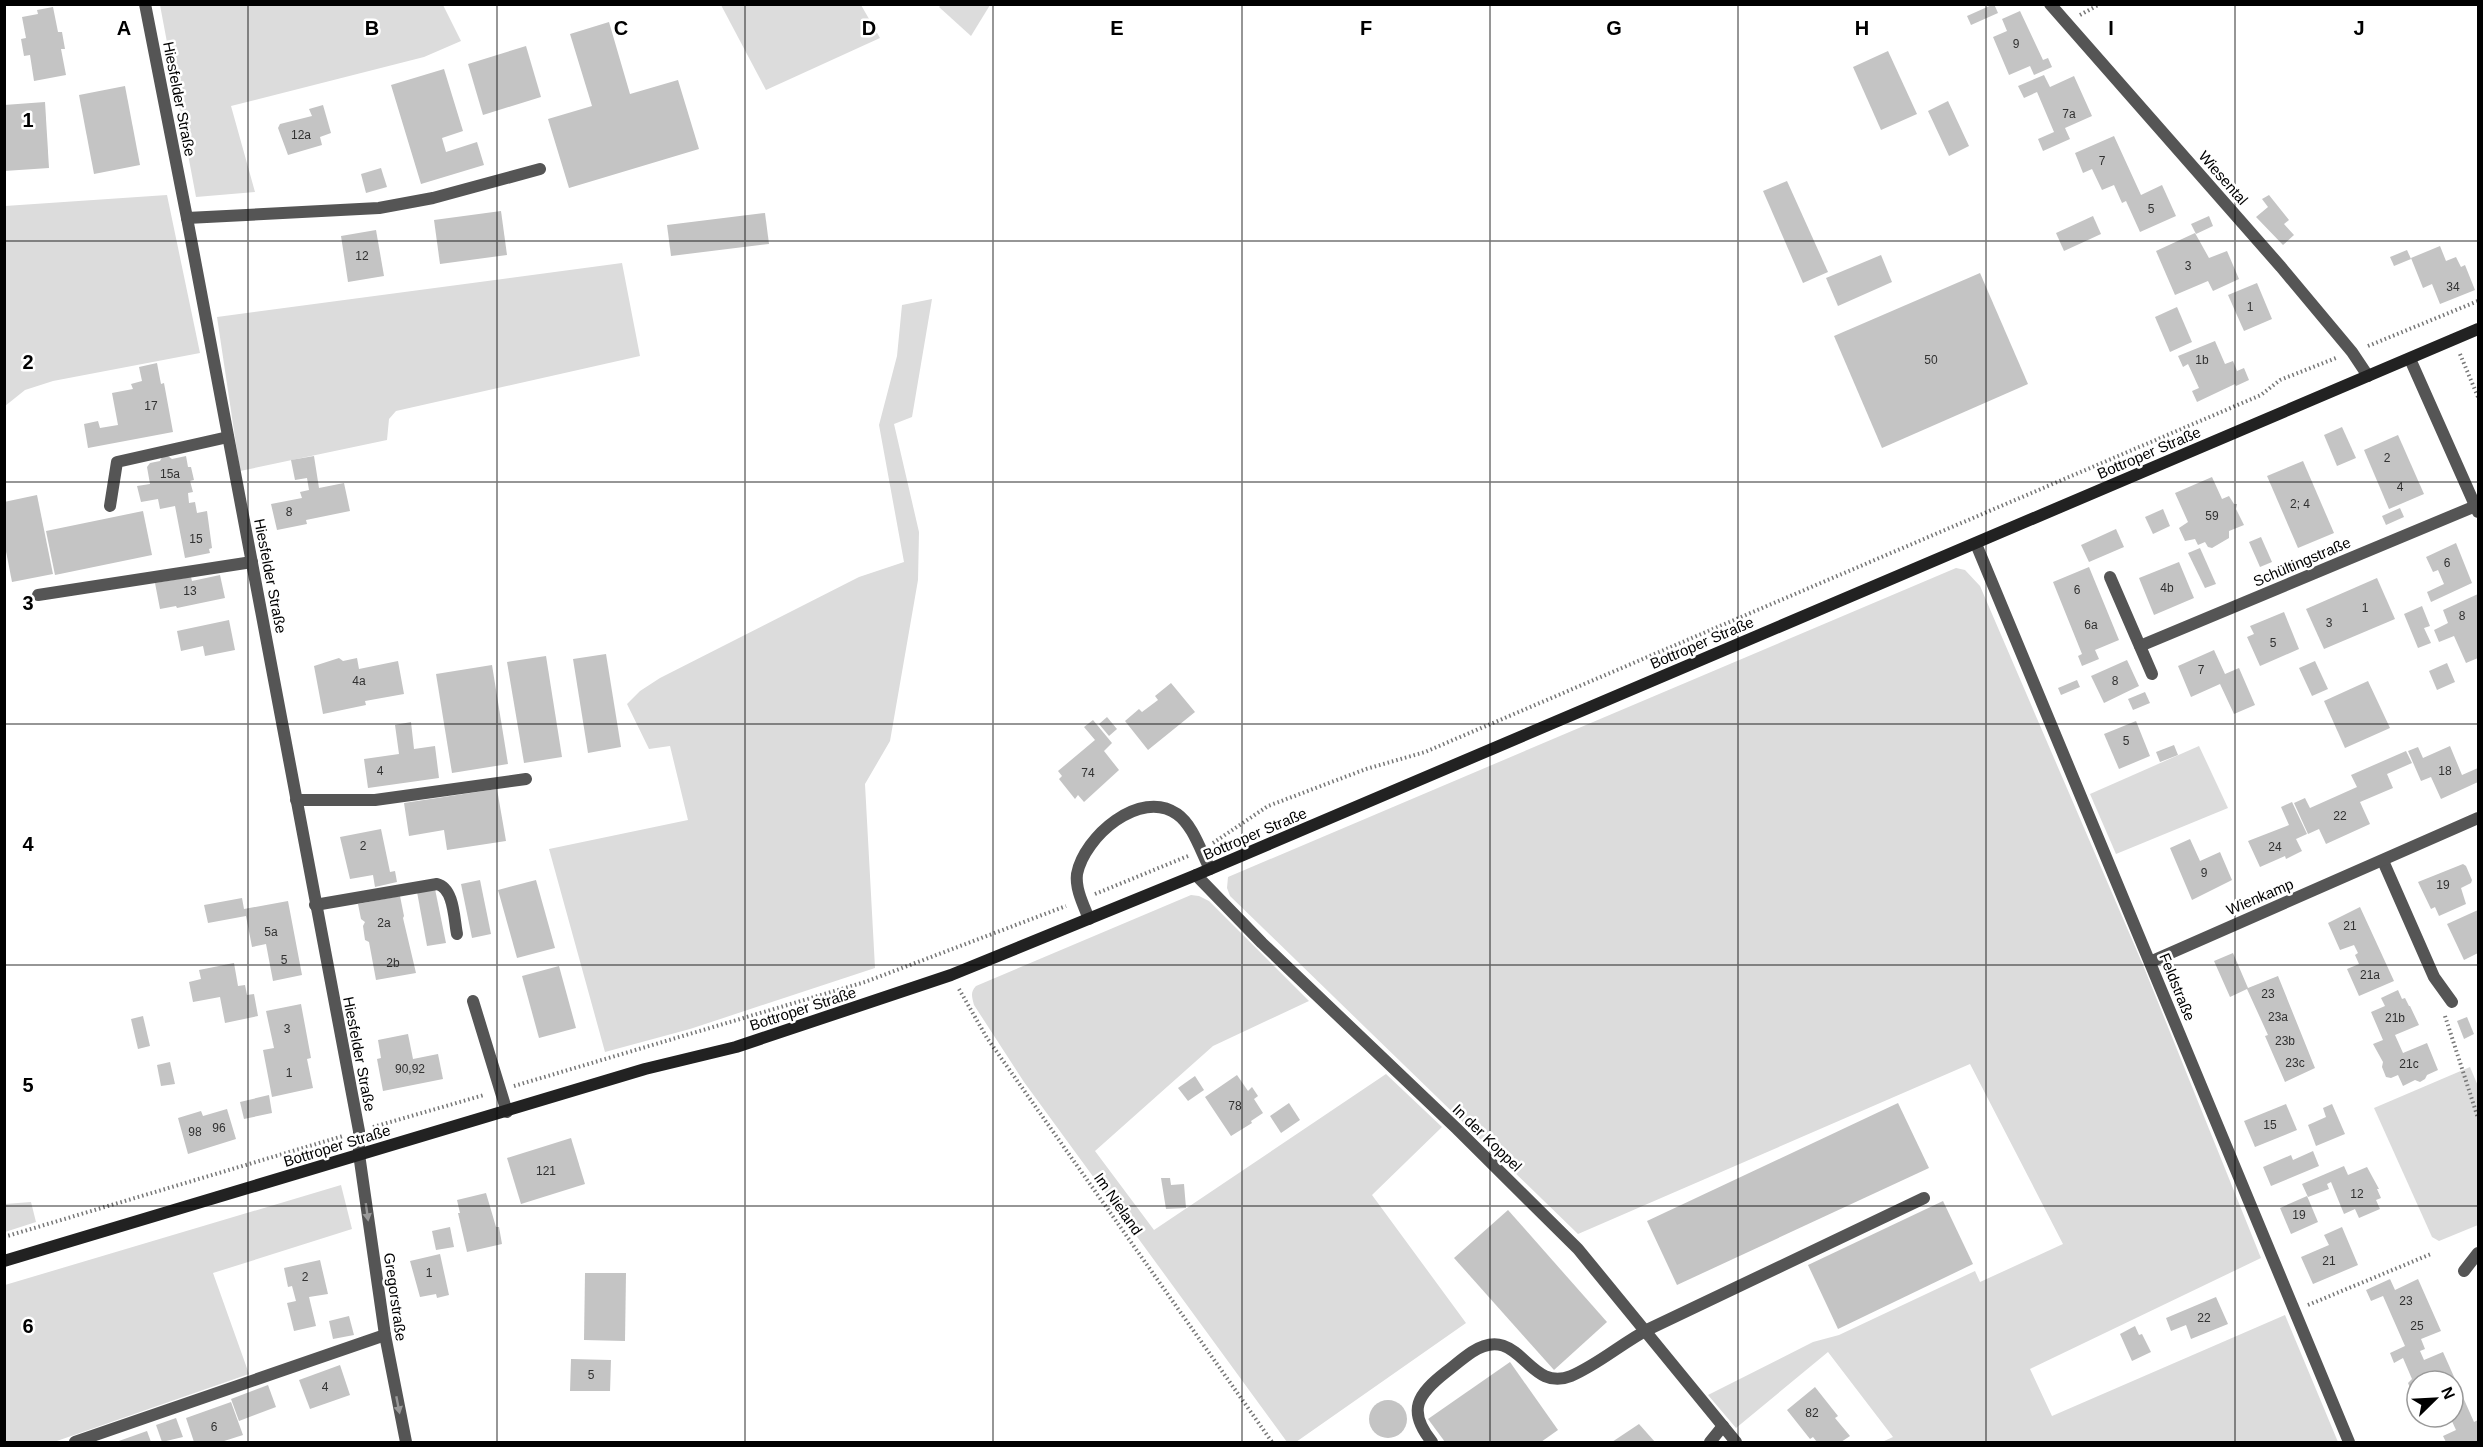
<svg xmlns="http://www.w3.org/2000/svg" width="2483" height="1447" font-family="Helvetica,sans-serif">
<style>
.green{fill:#dcdcdc}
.building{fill:#c4c4c4}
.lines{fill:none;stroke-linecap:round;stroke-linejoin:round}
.path{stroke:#777;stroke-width:4;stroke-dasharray:1.5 3;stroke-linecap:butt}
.lane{stroke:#555;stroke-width:12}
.street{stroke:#555;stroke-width:12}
.secondary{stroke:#222;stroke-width:12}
.oneway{fill:#999}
.grid{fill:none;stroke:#000;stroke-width:1.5;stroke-opacity:0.55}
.labels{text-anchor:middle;stroke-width:5;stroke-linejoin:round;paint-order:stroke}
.number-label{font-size:12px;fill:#313131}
.street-label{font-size:15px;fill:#000;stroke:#fff}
.grid-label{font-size:20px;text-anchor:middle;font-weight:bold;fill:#000;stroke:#fff;stroke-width:5;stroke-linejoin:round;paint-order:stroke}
</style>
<rect width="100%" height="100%" fill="#fff"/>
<g class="green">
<polygon points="160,5 443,5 461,41 424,57 231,106 255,192 196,197"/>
<polygon points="721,5 861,5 880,38 766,90"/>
<polygon points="941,5 990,4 990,5 971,36 939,7"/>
<polygon points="167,195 200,353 53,381 25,390 5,406 5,206"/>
<polygon points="622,263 640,356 396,411 389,419 387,440 240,471 217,317"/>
<polygon points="932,299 912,417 894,424 919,532 918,580 890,741 865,784 875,968 690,1029 605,1052 549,849 688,820 670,746 649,749 627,704 640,691 660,678 859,577 904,562 879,425 897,356 902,305"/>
<polygon points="1956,568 1965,570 1980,586 2143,965 2261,1258 2030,1369 2052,1416 2285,1315 2338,1442 1882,1442 1893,1437 1828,1352 1736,1428 1708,1395 1813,1342 1839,1335 1975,1271 1980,1282 2063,1244 1970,1064 1578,1234 1230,896 1227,888 1228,877"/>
<polygon points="2199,746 2228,808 2116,854 2090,794"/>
<path d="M 1191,895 L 1199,896 L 1209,901 L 1309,1001 L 1213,1046 L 1095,1151 L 1154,1230 L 1386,1074 L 1442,1127 L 1372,1195 L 1466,1323 L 1296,1442 L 1287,1442 L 1024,1082 L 974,1005 C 972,997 970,992 976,986 Z"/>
<polygon points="2470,1067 2478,1086 2478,1225 2439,1241 2432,1237 2374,1108"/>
<polygon points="341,1185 352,1229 213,1273 249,1374 54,1442 5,1442 5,1285"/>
<polygon points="31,1202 36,1222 5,1232 5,1204"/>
</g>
<g class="building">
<polygon points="1994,4 1998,13 1971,25 1967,16"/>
<polygon points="53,7 58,32 62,32 65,49 61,49 66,75 34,81 30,55 24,56 21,39 26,38 22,17 38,14 37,10"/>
<polygon points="2020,11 2043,60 2048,58 2052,67 2034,75 2030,66 2009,75 1993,37 2007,31 2002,19"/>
<polygon points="609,22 630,94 678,80 699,149 569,188 548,119 592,106 570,34"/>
<polygon points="526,46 541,97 483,115 468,64"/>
<polygon points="1888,51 1917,114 1881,130 1853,67"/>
<polygon points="444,69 463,131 442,138 446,152 477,142 484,165 421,184 391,85"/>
<polygon points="2044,75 2050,87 2074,76 2092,116 2065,128 2070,139 2043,151 2038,139 2054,132 2037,92 2024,98 2018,86"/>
<polygon points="125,86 140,165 94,174 79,95"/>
<polygon points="1948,101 1969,146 1949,156 1928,111"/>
<polygon points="45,102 49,168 4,171 4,105"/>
<polygon points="323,105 331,133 320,137 322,145 288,155 278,128 280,124 312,116 309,109"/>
<polygon points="2114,136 2141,195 2162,185 2176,216 2140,232 2126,201 2122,203 2114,185 2102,190 2092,169 2083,173 2075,153"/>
<polygon points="381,168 387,187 366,193 361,174"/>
<polygon points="1787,181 1828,272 1803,283 1763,191"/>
<polygon points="2269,195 2289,220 2284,224 2294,235 2283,245 2256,217 2268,207 2262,199"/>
<polygon points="501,211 507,255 440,264 434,220"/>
<polygon points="765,213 769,244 671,256 667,225"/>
<polygon points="2093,216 2101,234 2064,251 2056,233"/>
<polygon points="2209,216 2213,226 2196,234 2191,224"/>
<polygon points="376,230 384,276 348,282 341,236"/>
<polygon points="2195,233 2209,258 2227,251 2239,279 2213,291 2208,281 2175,295 2156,251"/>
<polygon points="2440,246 2446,261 2456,257 2461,267 2465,265 2475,290 2440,304 2432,284 2423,288 2411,258"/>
<polygon points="2407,250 2411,259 2394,266 2390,257"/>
<polygon points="1881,255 1892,282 1838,306 1826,278"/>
<polygon points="1980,273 2028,384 1882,448 1834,336"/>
<polygon points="2257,283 2272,319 2244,331 2228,295"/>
<polygon points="2177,307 2192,342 2170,352 2155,317"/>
<polygon points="2215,341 2225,364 2233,361 2237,371 2244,368 2249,380 2236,386 2235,384 2197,402 2192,391 2199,388 2194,377 2188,364 2183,367 2178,356"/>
<polygon points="157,363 161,384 164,383 173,432 88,448 84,424 98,421 100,428 118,425 112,393 133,389 131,384 142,381 139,367"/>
<polygon points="2342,427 2356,458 2337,466 2324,435"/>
<polygon points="2398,435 2424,494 2389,509 2364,450"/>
<polygon points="168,456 172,459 186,456 188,467 191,467 194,480 190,481 193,492 188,493 189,503 195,502 197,513 207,511 212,548 209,549 210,553 185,558 175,506 160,509 158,499 141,502 137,486 150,484 147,467 150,463 160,461 162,457"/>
<polygon points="314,456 319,488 344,483 350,511 306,520 307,524 277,530 271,504 302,498 300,492 309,490 307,478 295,480 291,460"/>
<polygon points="2303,461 2334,533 2298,548 2267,476"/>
<polygon points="2212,477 2222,499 2229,496 2234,504 2237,504 2236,509 2244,525 2229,531 2229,538 2212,548 2208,547 2205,542 2198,545 2195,539 2185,541 2179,528 2188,522 2175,493"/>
<polygon points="37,495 53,574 12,582 4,541 4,502"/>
<polygon points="2400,508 2404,517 2386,525 2382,516"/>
<polygon points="2163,509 2170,526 2153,534 2145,517"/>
<polygon points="143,511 152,555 55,575 46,531"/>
<polygon points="2116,529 2124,547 2089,562 2081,545"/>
<polygon points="2261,537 2272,562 2260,567 2249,542"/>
<polygon points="2456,543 2472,583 2431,602 2427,592 2444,584 2438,570 2433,572 2426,557"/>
<polygon points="2200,548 2216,584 2205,588 2188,553"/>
<polygon points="2179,562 2194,598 2154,615 2139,578"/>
<polygon points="2089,567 2119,640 2095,650 2099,659 2082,666 2078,656 2082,654 2053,582"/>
<polygon points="220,575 225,598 177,608 176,606 160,609 155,583 191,577 192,581"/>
<polygon points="2377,578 2395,619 2324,649 2306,609"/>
<polygon points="2478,594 2478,658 2466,663 2454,636 2439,642 2434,630 2448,623 2443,610"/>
<polygon points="2422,606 2430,626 2424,628 2431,643 2418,648 2404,614"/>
<polygon points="2284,612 2299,649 2260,666 2247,637 2254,634 2250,626"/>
<polygon points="229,620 235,650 205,656 203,646 181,651 177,631"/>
<polygon points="2214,650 2225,674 2239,668 2255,705 2234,714 2220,684 2191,697 2178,666"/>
<polygon points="606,654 621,747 588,753 573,659"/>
<polygon points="546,656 562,757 524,763 507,662"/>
<polygon points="339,658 343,661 357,658 359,669 398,661 404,694 365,701 366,705 323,714 314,666"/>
<polygon points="2127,660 2139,686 2104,703 2091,676"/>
<polygon points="2315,661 2328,689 2312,696 2299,668"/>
<polygon points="2447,663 2455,682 2437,690 2429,671"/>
<polygon points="492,665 508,764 452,773 436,674"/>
<polygon points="2077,680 2080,687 2061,695 2058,688"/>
<polygon points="2368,681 2390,728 2345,748 2324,701"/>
<polygon points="1171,683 1195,712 1148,750 1125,721 1139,709 1142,712 1158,700 1155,696"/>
<polygon points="2145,692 2150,703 2133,710 2128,699"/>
<polygon points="1107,717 1117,729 1109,736 1099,724"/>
<polygon points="1093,720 1112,743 1104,751 1119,770 1084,802 1078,795 1075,799 1059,779 1062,776 1058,771 1095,740 1084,727"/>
<polygon points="2136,721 2150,756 2119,769 2104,734"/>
<polygon points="411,722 414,749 435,746 439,778 368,788 364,759 399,754 395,725"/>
<polygon points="2174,745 2178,755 2160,762 2156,752"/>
<polygon points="2450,746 2462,775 2478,768 2478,782 2441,799 2431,777 2421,781 2408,751 2418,747 2423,758"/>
<polygon points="2406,751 2412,763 2387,774 2393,788 2360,802 2370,824 2326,844 2319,829 2308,834 2294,803 2305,798 2310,808 2357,787 2351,775"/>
<polygon points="497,789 506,841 447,850 444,830 409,836 404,803"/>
<polygon points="2292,802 2307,834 2296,839 2302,851 2286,859 2285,856 2260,867 2248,841 2289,825 2281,807"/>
<polygon points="381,829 390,872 395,871 397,882 375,887 373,875 350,879 340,837"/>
<polygon points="2190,839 2200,861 2220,852 2232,880 2192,900 2170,848"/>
<polygon points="2463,864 2466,866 2472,880 2471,883 2461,888 2466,904 2439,916 2435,907 2431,909 2418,882"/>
<polygon points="480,880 491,934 472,938 461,884"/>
<polygon points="536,880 555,948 517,958 498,890"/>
<polygon points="435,889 446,943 427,946 417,892"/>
<polygon points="400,896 404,916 403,918 416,973 376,980 369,942 365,940 363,926 365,922 361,919 358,904"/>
<polygon points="242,898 244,909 288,901 302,975 273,981 266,944 252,947 246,916 208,923 204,905"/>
<polygon points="2360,907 2394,981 2359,996 2347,969 2359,964 2355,955 2358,953 2354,945 2340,950 2328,923"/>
<polygon points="2478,910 2478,953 2464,960 2447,924"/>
<polygon points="2233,953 2248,988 2278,976 2315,1068 2285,1082 2265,1036 2268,1035 2247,989 2230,997 2214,961"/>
<polygon points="234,963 238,986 245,985 247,995 254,994 258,1016 225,1023 220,997 193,1002 189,982 201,979 199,970"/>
<polygon points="559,966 576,1028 539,1038 522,976"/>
<polygon points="2398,990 2402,999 2405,998 2409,1006 2410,1006 2419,1025 2395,1035 2403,1053 2427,1043 2438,1070 2427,1075 2425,1079 2420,1082 2415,1080 2403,1086 2398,1075 2391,1078 2386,1077 2382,1067 2383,1062 2373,1044 2383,1040 2371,1012 2385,1006 2381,998"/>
<polygon points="301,1004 311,1058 307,1059 313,1088 272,1097 263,1050 274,1048 266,1011"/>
<polygon points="143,1016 150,1046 138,1049 131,1019"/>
<polygon points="2467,1017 2474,1034 2464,1039 2457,1021"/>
<polygon points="408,1034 413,1059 438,1054 443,1079 383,1091 377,1059 381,1058 378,1040"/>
<polygon points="170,1062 175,1084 161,1086 157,1065"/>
<polygon points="1237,1075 1248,1091 1252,1087 1258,1096 1254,1099 1263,1113 1251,1121 1252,1123 1231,1136 1205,1097"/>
<polygon points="1195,1076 1204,1090 1188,1101 1178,1088"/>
<polygon points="269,1095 272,1113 244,1119 240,1102"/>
<polygon points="1289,1103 1300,1120 1281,1133 1270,1116"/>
<polygon points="1898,1103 1929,1168 1677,1285 1647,1221"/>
<polygon points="2286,1104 2297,1130 2255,1147 2244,1121"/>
<polygon points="2332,1104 2345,1134 2316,1146 2308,1125 2326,1117 2323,1108"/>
<polygon points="227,1109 236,1139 188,1154 178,1118 201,1111 203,1116"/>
<polygon points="571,1138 585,1184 521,1204 507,1158"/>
<polygon points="2313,1151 2319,1166 2271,1186 2263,1167 2291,1155 2293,1160"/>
<polygon points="2344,1166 2348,1175 2367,1167 2379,1189 2377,1189 2381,1198 2376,1200 2380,1209 2359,1218 2355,1209 2344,1214 2331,1182 2327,1184 2329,1189 2308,1197 2302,1184"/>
<polygon points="1161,1178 1170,1178 1171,1185 1184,1184 1186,1208 1166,1209"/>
<polygon points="486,1193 496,1227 499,1227 502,1244 467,1252 458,1213 460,1213 457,1200"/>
<polygon points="2307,1196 2318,1222 2291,1234 2280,1208"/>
<polygon points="1943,1201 1973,1264 1838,1329 1808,1265"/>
<polygon points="1508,1210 1607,1322 1554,1370 1454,1258"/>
<polygon points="450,1227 454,1247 436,1250 432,1231"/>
<polygon points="2342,1227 2358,1265 2313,1284 2301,1257 2329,1245 2324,1235"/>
<polygon points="440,1254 449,1295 437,1298 436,1294 420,1297 410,1261"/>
<polygon points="320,1260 328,1294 309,1297 316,1326 294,1331 287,1303 296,1301 292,1286 288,1287 284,1268"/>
<polygon points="585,1273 626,1273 625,1341 584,1340"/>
<polygon points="2390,1279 2395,1290 2418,1279 2441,1331 2421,1339 2425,1349 2420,1351 2424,1360 2443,1352 2474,1422 2478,1420 2478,1442 2446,1442 2443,1436 2456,1430 2450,1417 2453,1417 2453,1381 2417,1381 2417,1404 2408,1383 2412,1379 2403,1358 2394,1363 2390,1353 2405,1346 2383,1296 2371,1301 2366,1290"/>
<polygon points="2216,1297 2228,1324 2191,1339 2186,1325 2171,1331 2166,1318"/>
<polygon points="349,1316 354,1335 333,1339 329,1321"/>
<polygon points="2135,1326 2139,1335 2142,1334 2151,1352 2132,1361 2120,1334"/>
<polygon points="571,1359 611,1360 610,1391 570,1391"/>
<polygon points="1510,1362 1558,1430 1541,1442 1445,1442 1428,1419"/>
<polygon points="340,1365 350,1395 310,1409 299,1380"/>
<polygon points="268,1385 276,1407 239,1421 231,1399"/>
<polygon points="1815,1387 1838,1416 1835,1418 1850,1436 1841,1442 1817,1442 1813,1437 1810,1439 1787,1410"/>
<circle cx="1388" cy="1419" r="19"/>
<polygon points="231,1402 243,1435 221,1442 194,1442 186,1418"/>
<polygon points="176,1418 183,1437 162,1442 156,1425"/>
<polygon points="1639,1424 1655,1442 1612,1442"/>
<polygon points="147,1431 151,1442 116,1442"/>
</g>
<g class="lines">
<g class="path">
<polyline points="2080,15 2100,4"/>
<polyline points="2368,346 2478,301"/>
<polyline points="2460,354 2478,397"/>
<polyline points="1213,843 1268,806 1366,769 1425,752 2261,395 2280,380 2336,358"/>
<polyline points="1095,894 1188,856"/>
<polyline points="959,989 987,1038 1272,1442"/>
<polyline points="2445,1016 2478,1118"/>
<polyline points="514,1086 865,982 1066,906"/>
<polyline points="373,1127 484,1095"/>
<polyline points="4,1237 343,1136"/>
<polyline points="2308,1305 2431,1254"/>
</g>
<g class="lane">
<polyline points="187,218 379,208 433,198 540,169"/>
<polyline points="110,506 117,462 228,437"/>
<polyline points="38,595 252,562"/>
<polyline points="296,800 375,800 526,779"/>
<path d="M 315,905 L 437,884 C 454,888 454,919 457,934"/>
<path d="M 1089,919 C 1084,906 1075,889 1077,874 C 1084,837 1140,788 1177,814 C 1193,825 1201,852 1210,869"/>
<polyline points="473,1001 507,1112"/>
<polyline points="75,1442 385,1335"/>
<path d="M 1432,1442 C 1406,1410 1418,1394 1446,1372 C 1455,1365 1463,1358 1472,1352 C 1520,1321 1527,1394 1571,1376 C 1599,1364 1622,1343 1649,1329 C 1740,1285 1832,1242 1924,1198"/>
<polyline points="1710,1442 1723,1426"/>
</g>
<g class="street">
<polyline points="145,4 187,218 359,1131 359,1154 385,1335 406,1442"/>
<polyline points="2050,4 2281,267 2352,352 2368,376"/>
<polyline points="2410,359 2478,512"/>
<polyline points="1976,544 2349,1442"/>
<polyline points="2110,577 2152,674"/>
<polyline points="2140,646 2478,505"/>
<polyline points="2383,861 2434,977 2452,1002"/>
<polyline points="1196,875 1262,943 1456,1128 1578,1249 1736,1442"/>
<polyline points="2150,962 2478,818"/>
<polyline points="2464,1271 2478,1253"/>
</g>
<polyline class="secondary" points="4,1261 645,1069 736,1047 951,975 1196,875 2478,329"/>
</g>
<defs><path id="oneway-solid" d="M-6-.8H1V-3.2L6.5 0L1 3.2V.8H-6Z" transform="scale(1.5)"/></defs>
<g class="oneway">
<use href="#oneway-solid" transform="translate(367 1212) rotate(82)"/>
<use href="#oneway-solid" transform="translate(398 1405) rotate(79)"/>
</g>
<path class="grid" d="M 248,4 L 248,1442M 497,4 L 497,1442M 745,4 L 745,1442M 993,4 L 993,1442M 1242,4 L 1242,1442M 1490,4 L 1490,1442M 1738,4 L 1738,1442M 1986,4 L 1986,1442M 2235,4 L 2235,1442M 4,241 L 2478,241M 4,482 L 2478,482M 4,724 L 2478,724M 4,965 L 2478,965M 4,1206 L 2478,1206"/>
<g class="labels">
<g class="number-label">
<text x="2016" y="48">9</text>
<text x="2069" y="118">7a</text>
<text x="301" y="139">12a</text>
<text x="2102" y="165">7</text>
<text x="2151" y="213">5</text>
<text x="362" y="260">12</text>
<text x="2188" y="270">3</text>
<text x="2453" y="291">34</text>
<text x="2250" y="311">1</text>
<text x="1931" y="364">50</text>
<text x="2202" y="364">1b</text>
<text x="151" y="410">17</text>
<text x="2387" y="462">2</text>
<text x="170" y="478">15a</text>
<text x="2400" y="491">4</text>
<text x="2300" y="508">2; 4</text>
<text x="289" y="516">8</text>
<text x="2212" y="520">59</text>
<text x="196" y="543">15</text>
<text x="2447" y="567">6</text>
<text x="2167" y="592">4b</text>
<text x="2077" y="594">6</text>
<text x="190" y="595">13</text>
<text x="2365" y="612">1</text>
<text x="2462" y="620">8</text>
<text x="2329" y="627">3</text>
<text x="2091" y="629">6a</text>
<text x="2273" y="647">5</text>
<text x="2201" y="674">7</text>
<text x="359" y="685">4a</text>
<text x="2115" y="685">8</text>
<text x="2126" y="745">5</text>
<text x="380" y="775">4</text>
<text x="2445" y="775">18</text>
<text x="1088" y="777">74</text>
<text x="2340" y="820">22</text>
<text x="363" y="850">2</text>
<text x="2275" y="851">24</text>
<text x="2204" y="877">9</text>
<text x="2443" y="889">19</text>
<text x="384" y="927">2a</text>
<text x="2350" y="930">21</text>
<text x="271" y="936">5a</text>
<text x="284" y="964">5</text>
<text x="393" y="967">2b</text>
<text x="2370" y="979">21a</text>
<text x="2268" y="998">23</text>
<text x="2278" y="1021">23a</text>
<text x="2395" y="1022">21b</text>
<text x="287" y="1033">3</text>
<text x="2285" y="1045">23b</text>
<text x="2295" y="1067">23c</text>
<text x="2409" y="1068">21c</text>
<text x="410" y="1073">90,92</text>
<text x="289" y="1077">1</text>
<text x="1235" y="1110">78</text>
<text x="2270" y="1129">15</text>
<text x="219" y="1132">96</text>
<text x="195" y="1136">98</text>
<text x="546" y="1175">121</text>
<text x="2357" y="1198">12</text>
<text x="2299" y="1219">19</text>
<text x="2329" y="1265">21</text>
<text x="429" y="1277">1</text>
<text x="305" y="1281">2</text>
<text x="2406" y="1305">23</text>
<text x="2204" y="1322">22</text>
<text x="2417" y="1330">25</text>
<text x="591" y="1379">5</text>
<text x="325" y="1391">4</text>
<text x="1812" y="1417">82</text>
<text x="214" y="1431">6</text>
</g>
<g class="street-label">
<text transform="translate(179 99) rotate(79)" y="5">Hiesfelder Straße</text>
<text transform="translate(2223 178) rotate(49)" y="5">Wiesental</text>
<text transform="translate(2149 453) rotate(-23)" y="5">Bottroper Straße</text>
<text transform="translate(2302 562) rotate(-23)" y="5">Schültingstraße</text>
<text transform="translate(270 576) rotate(79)" y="5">Hiesfelder Straße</text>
<text transform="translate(1702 643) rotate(-23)" y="5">Bottroper Straße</text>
<text transform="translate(1255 834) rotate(-23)" y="5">Bottroper Straße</text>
<text transform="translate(2260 897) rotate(-23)" y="5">Wienkamp</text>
<text transform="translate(2177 987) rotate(68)" y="5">Feldstraße</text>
<text transform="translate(803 1009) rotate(-18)" y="5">Bottroper Straße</text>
<text transform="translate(359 1054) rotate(79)" y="5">Hiesfelder Straße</text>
<text transform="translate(1487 1138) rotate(44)" y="5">In der Koppel</text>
<text transform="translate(337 1146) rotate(-17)" y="5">Bottroper Straße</text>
<text transform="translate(1118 1204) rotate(55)" y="5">Im Nieland</text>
<text transform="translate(395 1297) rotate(82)" y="5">Gregorstraße</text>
</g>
</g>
<g class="grid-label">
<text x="124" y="35">A</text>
<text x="372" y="35">B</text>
<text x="621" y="35">C</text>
<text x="869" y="35">D</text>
<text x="1117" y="35">E</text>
<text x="1366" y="35">F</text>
<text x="1614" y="35">G</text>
<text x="1862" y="35">H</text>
<text x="2111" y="35">I</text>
<text x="2359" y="35">J</text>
<text x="28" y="127">1</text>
<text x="28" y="369">2</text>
<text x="28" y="610">3</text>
<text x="28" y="851">4</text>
<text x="28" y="1092">5</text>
<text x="28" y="1333">6</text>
</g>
<rect width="2483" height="1447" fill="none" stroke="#000000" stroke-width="12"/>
<g transform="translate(2435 1399) rotate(66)"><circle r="28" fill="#ffffff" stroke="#999999" stroke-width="1.5"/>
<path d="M0-4.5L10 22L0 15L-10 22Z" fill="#000000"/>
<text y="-9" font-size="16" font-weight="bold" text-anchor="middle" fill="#000000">N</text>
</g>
</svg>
